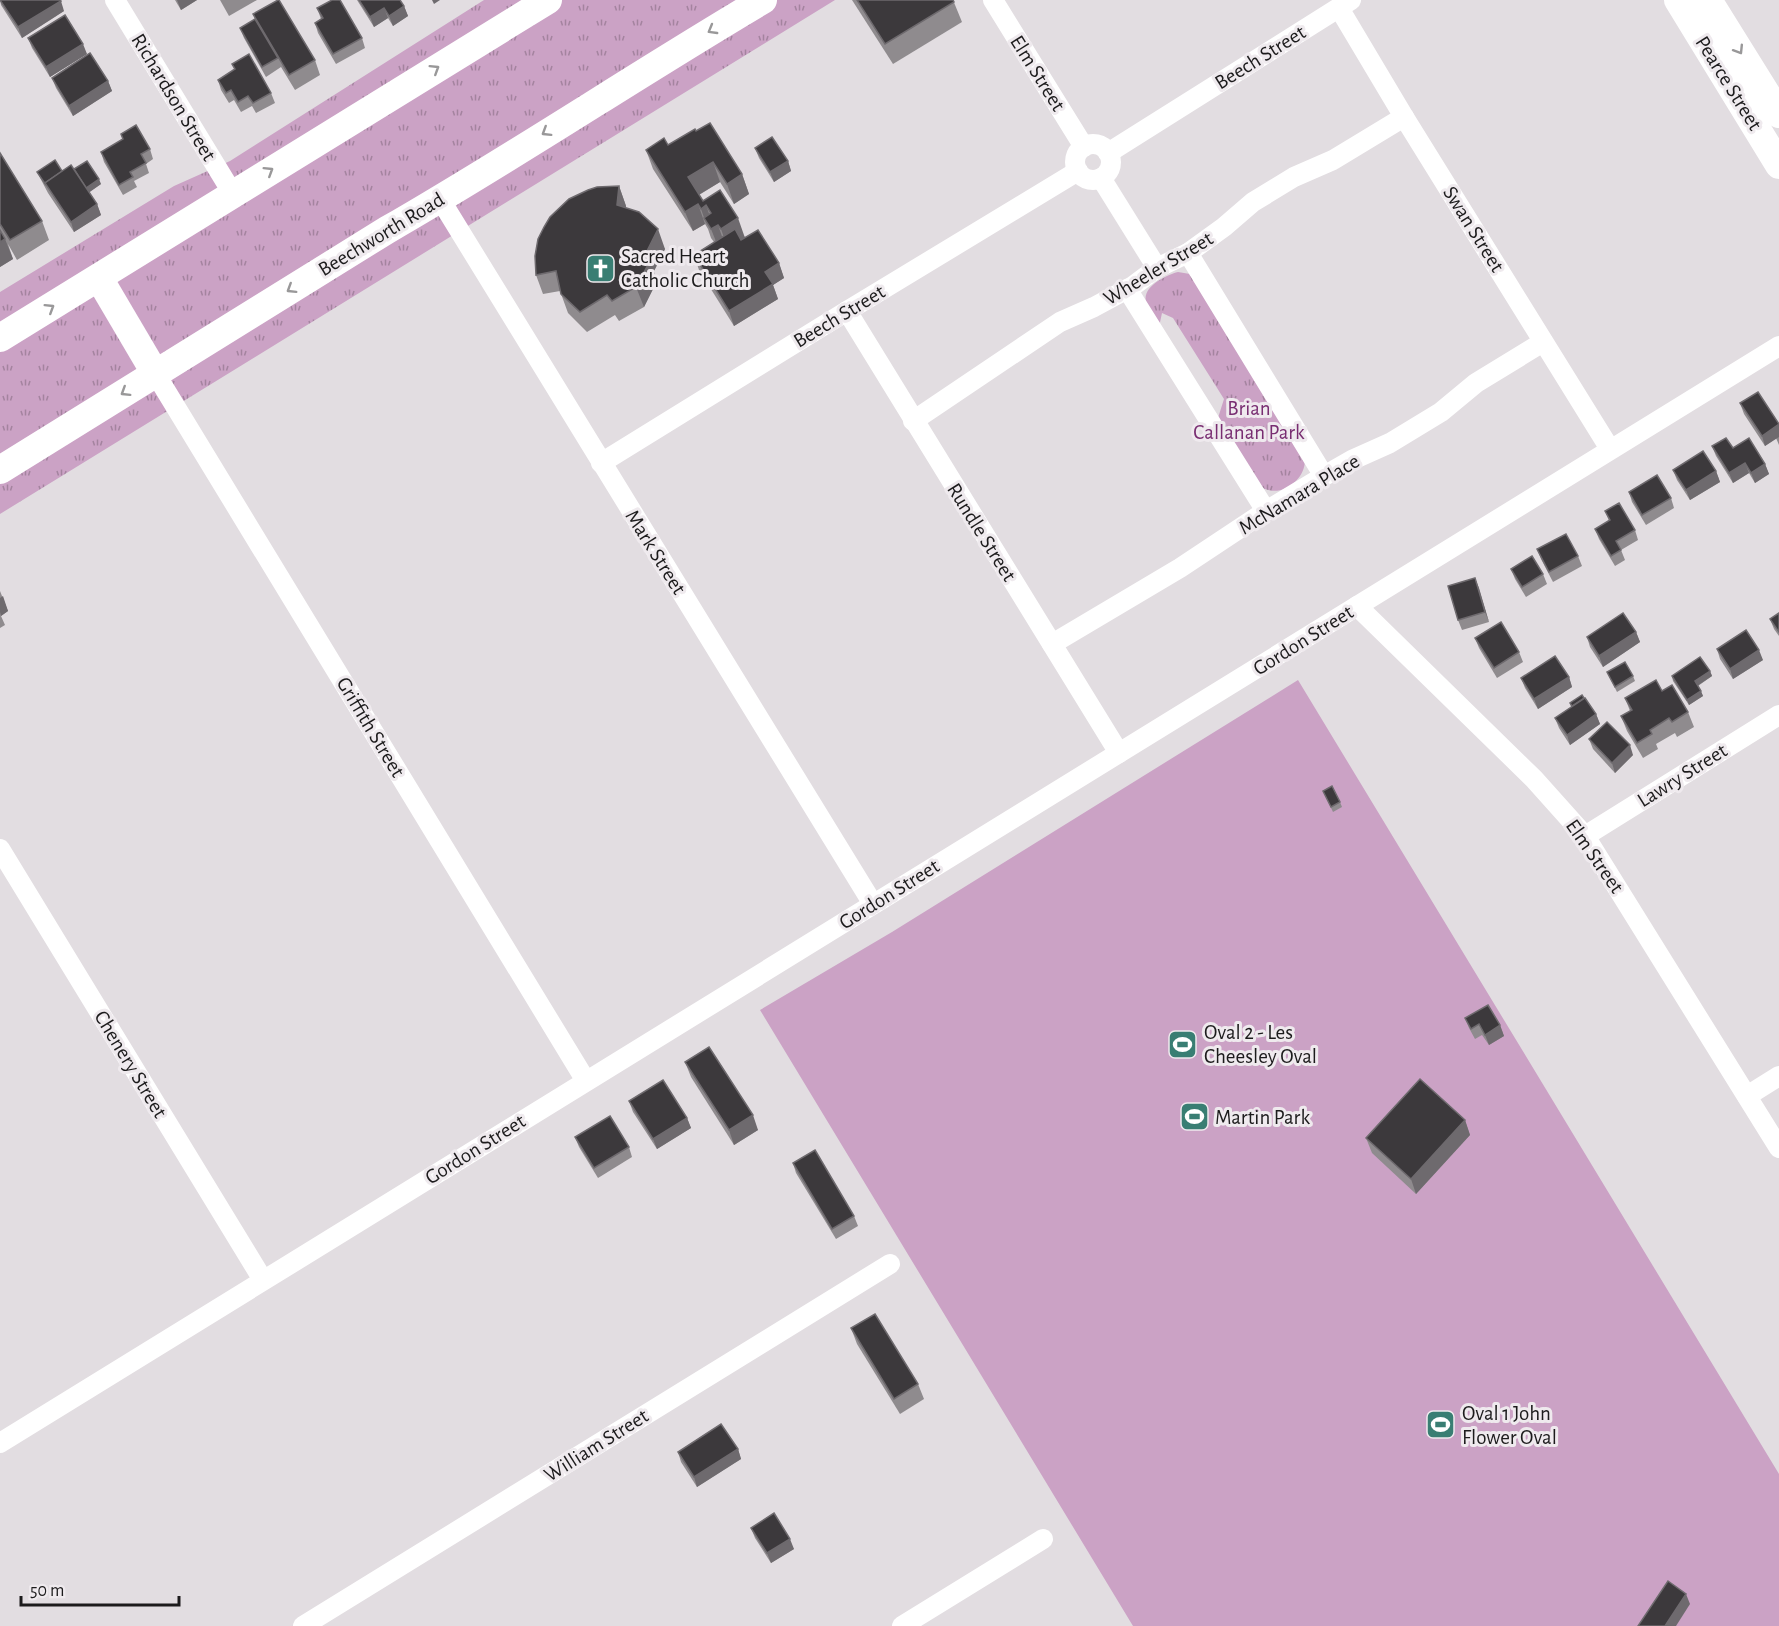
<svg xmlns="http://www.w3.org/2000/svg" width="1779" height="1626" font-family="'Alegreya Sans',sans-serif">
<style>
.grass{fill:url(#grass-tufts)}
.pitch{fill:#cba2c5}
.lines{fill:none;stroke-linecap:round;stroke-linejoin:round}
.minor{stroke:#fff;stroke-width:20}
.secondary{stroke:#fff;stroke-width:28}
.wall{fill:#8f8b8e}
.shaded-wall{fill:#6e6a6e}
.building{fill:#3c393c;stroke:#6e6a6e;stroke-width:1.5}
.oneway{stroke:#999899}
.labels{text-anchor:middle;stroke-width:6;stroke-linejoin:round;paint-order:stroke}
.street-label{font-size:21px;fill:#1c1b1c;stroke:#efeaee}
.poi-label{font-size:21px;fill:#1c1b1c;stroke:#efeaee;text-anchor:start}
.park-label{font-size:21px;fill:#782d71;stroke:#efeaee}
</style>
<defs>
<pattern id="grass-tufts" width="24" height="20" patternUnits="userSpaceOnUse" patternTransform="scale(1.5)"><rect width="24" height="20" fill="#cba2c5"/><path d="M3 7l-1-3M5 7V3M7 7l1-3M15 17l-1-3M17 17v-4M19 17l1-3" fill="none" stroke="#a4839f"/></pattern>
</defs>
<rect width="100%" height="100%" fill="#e2dde1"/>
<g class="grass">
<polygon points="484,0 835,0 0,514 0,292 174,186 230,161"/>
<path d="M 1178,272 L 1190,274 L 1305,460 C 1305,481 1280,499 1261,487 L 1217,421 L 1224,399 L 1173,318 L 1162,313 L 1159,327 C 1155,320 1148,311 1146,302 C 1142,286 1167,275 1178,272 Z"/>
</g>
<polygon class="pitch" points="1298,680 1779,1474 1779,1626 1133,1626 760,1010 892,932"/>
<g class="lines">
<g class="minor">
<polyline points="115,0 233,194"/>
<polyline points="993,0 1084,147"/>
<polyline points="1339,8 1404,117 1610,449"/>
<circle cx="1093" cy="162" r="18"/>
<polyline points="1108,153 1351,0"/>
<polyline points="1101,178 1157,268"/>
<polyline points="440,199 873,904"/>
<polyline points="1188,253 1324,476"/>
<polyline points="1127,289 1266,511"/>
<polyline points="847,311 1119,753"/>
<polyline points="155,373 586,1081"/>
<polyline points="913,421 1060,322 1094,307 1133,286 1157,268 1188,253 1224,227 1253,202 1294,177 1333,160 1404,117"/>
<polyline points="601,463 847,311 1078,171"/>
<polyline points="1357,606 1534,779 1585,836 1779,1148"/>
<polyline points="1052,644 1180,568 1266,511 1324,476 1352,460 1390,443 1441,412 1476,383 1543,342"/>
<polyline points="1585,836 1779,715"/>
<polyline points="0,849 263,1280"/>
<polyline points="1747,1096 1779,1076"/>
<polyline points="0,1443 1779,346"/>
<polyline points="303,1626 890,1264"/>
<polyline points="902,1626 1043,1539"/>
</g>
<g class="secondary">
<polyline points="1678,0 1779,165"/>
<polyline points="1708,0 1779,114"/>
<polyline points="99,278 155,373"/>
<polyline points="0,338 548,0"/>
<path d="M 0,470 L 387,230 C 514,157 636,75 763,0"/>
</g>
</g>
<g class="wall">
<polygon points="0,0 64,11 22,38 1,5"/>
<polygon points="175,0 197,0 181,10"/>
<polygon points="220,0 257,0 229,16"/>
<polygon points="357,0 400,0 404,6 408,16 393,26 388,18 374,27"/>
<polygon points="852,0 953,0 962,22 893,64"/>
<polygon points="317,8 362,38 365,48 336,64 318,33 315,23 321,19"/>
<polygon points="253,14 315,60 320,75 295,90 281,67 266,77 244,38 240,28 255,19"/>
<polygon points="28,38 87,54 50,77 32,48"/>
<polygon points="232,64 271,93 275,103 256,113 252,106 241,112 234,100 229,103 221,90 218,80 235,70"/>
<polygon points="52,78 108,81 112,91 73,116 56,88"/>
<polygon points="696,131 742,174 749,194 734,204 720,182 699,195 703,201 745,237 779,263 784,278 773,285 778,299 734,326 699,270 694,255 714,242 711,238 708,229 705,224 693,231 653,169 646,150 668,145"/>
<polygon points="121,134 150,149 153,159 146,164 149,173 134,181 137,187 123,195 104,162 101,152 123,140"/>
<polygon points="755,148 788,161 791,171 774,182 759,158"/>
<polygon points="0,153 42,221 49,240 17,260 8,244 13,259 0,267"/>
<polygon points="74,169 101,184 89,192 97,204 101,215 74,232 48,193 37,172"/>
<polygon points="619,186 626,206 626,208 665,249 654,271 657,281 644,307 619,321 615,315 587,332 568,313 560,291 543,294 536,275"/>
<polygon points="1740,403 1779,424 1779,445 1776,438 1765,446 1744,414"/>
<polygon points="1712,446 1733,448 1765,464 1769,474 1755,483 1749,473 1733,483 1716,456"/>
<polygon points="1673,470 1716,471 1720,482 1690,500 1677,480"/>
<polygon points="1629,492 1671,498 1674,508 1646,525 1632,502"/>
<polygon points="1605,511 1635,530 1638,540 1621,550 1625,560 1615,566 1599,539 1595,529 1609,521"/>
<polygon points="1537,549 1578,556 1582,566 1553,582 1541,559"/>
<polygon points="1511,569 1543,574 1547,584 1526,597 1515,579"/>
<polygon points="1475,578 1489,622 1462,630 1458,620"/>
<polygon points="0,591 8,611 1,616 5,625 0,628"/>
<polygon points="1779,613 1779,636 1774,629 1770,619"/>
<polygon points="1636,632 1640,642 1603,667 1590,647 1587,637"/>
<polygon points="1475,638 1519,652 1523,662 1497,678 1479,648"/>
<polygon points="1717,649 1763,660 1733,679 1720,659"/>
<polygon points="1710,671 1712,676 1698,686 1703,696 1689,705 1673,681 1672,676"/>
<polygon points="1607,672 1633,676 1635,681 1617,692"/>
<polygon points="1569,677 1572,687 1538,709 1525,688 1521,678"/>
<polygon points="1662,691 1688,712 1694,727 1677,737 1675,733 1656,744 1658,749 1643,758 1627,731 1621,716 1630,711 1625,698"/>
<polygon points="1570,703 1596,714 1600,724 1570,745 1559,728 1555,718 1571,707"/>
<polygon points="1589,739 1633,755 1615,773 1593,749"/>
<polygon points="1323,791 1340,802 1342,807 1333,812"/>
<polygon points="1465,1018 1500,1025 1504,1036 1489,1045 1482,1035 1475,1039 1469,1028"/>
<polygon points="685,1062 758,1130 734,1145 691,1077"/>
<polygon points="629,1101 687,1118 691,1128 657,1149 633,1112"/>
<polygon points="1465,1120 1470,1135 1416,1194 1372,1153 1366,1138"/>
<polygon points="575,1137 629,1147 632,1157 598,1178 579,1147"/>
<polygon points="793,1163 854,1216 858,1226 836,1239 796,1173"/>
<polygon points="851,1328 918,1384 924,1399 900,1414 857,1344"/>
<polygon points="738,1449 741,1459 697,1487 681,1462 678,1452"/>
<polygon points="751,1528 794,1549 771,1563 755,1538"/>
</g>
<g class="shaded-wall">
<polygon points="177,0 197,0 181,10"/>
<polygon points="432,0 440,0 434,4"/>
<polygon points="61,1 64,11 22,38 18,27"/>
<polygon points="404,6 408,16 393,26 389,16"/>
<polygon points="384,8 388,18 374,27 370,17"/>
<polygon points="83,44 87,54 50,77 46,67"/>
<polygon points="108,81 112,91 73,116 69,106"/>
<polygon points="788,161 791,171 774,182 770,172"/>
<polygon points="713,162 720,182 695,197 688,177"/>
<polygon points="742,174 749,194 734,204 727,184"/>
<polygon points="99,179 101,184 87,194 85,189"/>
<polygon points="619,186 626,206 624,225 617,205"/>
<polygon points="97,204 101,215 74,232 71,222"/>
<polygon points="698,204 705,224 693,231 685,212"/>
<polygon points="706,205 713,225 704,218 708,229 701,209"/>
<polygon points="738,218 745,238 728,249 721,229"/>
<polygon points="718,225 725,245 719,249 711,229"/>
<polygon points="658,229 665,249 654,271 657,281 644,307 636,287 644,257"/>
<polygon points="5,239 13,259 0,267 0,242"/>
<polygon points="779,263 784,278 773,285 778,299 734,326 729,311 765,272"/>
<polygon points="1779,424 1779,437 1765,446 1762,436"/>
<polygon points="1745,463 1749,473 1733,483 1729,473"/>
<polygon points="1765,464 1769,474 1755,483 1751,473"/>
<polygon points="1716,471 1720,482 1690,500 1686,490"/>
<polygon points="1475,578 1479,588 1489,622 1485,612"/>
<polygon points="3,596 8,611 1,616 0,612 0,598"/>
<polygon points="1636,632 1640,642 1603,667 1599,656"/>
<polygon points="1759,650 1763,660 1733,679 1730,669"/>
<polygon points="1710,671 1712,676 1697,686 1695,681"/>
<polygon points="1569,677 1572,687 1538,709 1534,699"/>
<polygon points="1701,691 1703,696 1689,705 1687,700"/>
<polygon points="1596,714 1600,724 1570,745 1567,735"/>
<polygon points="1630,745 1633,755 1615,773 1612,763"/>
<polygon points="1500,1025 1504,1036 1489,1045 1485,1035"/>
<polygon points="753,1115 758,1130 734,1145 729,1130"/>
<polygon points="687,1118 691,1128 657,1149 653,1139"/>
<polygon points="1465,1120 1470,1135 1416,1194 1411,1179"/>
<polygon points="738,1449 741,1459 697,1487 694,1477"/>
<polygon points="790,1539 794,1549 771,1563 767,1553"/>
<polygon points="1686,1594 1690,1604 1676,1626 1665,1626"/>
</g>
<g class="building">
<polygon points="0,0 60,0 61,1 18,27"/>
<polygon points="278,0 279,0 315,60 289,75 253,14"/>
<polygon points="332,0 340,0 362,38 333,54 315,23 323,18 317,8"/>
<polygon points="359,0 400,0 404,6 389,16 384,8 370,17"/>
<polygon points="857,0 953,0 954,2 885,44"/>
<polygon points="65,15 83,44 46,67 28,38"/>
<polygon points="255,19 278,58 262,67 240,28"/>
<polygon points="90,53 108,81 69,106 52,78"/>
<polygon points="249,54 271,93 253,103 248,96 238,102 231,90 226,93 218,80 235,69 232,64"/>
<polygon points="710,123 742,174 727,184 713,162 688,177 703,201 720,190 738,218 721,229 718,225 711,229 704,218 711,213 706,205 701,209 698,204 685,212 646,150 664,138 668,145 695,129 696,131"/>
<polygon points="136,125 150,149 141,154 146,163 130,172 133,177 119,185 101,152 123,139 121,134"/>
<polygon points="772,137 788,161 770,172 755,148"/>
<polygon points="0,153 42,221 10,240 0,224"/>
<polygon points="55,160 62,171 45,183 46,185 37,172"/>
<polygon points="87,161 99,179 86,188 74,169"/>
<polygon points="71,165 97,204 71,222 45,183"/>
<polygon points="619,186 617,205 639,212 658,229 644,257 650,261 636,287 612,301 607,295 580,312 561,294 556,271 536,275 535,256 538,239 544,227 550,217 569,199 588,190 597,187"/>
<polygon points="735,229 741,240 758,230 779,263 765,272 773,284 729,311 694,255"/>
<polygon points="0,230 5,239 0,242"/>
<polygon points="1758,392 1779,424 1762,436 1740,403"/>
<polygon points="1726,438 1733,448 1749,438 1765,464 1751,473 1745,463 1729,473 1712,446"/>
<polygon points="1703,451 1716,471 1686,490 1673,470"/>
<polygon points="1657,475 1671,498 1642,515 1629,492"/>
<polygon points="1619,503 1635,530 1616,541 1621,550 1611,556 1595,529 1610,520 1605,511"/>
<polygon points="1566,534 1578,556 1549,572 1537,549"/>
<polygon points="1532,556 1543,574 1522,587 1511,569"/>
<polygon points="1475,578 1485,612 1458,620 1448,586"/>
<polygon points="1623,613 1636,632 1599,656 1587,637"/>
<polygon points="1779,613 1779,632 1770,619"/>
<polygon points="1501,622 1519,652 1494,668 1475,638"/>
<polygon points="1746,630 1759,650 1730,669 1717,649"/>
<polygon points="1555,656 1569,677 1534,699 1521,678"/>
<polygon points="1700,657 1710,671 1695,681 1701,691 1687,700 1672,676"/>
<polygon points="1625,662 1633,676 1615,687 1607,672"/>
<polygon points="1656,680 1662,691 1672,685 1688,712 1672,722 1669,718 1650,730 1652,734 1637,743 1621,716 1632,710 1625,698"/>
<polygon points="1582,695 1584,698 1572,706 1570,703"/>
<polygon points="1585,698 1596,714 1567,735 1555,718"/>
<polygon points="1607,722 1630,745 1612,763 1589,739"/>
<polygon points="1332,786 1340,802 1331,807 1323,791"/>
<polygon points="1488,1005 1500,1025 1485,1035 1479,1024 1471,1029 1465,1018"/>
<polygon points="709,1047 753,1115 729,1130 685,1062"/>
<polygon points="1420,1079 1465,1120 1411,1179 1366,1138"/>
<polygon points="663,1080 687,1118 653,1139 629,1101"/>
<polygon points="610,1116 629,1147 594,1168 575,1137"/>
<polygon points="815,1150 854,1216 832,1229 793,1163"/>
<polygon points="875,1314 918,1384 894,1399 851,1328"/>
<polygon points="721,1424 738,1449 694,1477 678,1452"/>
<polygon points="774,1513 790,1539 767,1553 751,1528"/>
<polygon points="1668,1581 1686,1594 1665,1626 1638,1626"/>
</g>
<defs><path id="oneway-chevron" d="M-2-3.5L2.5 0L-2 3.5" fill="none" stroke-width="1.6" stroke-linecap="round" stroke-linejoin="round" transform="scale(1.5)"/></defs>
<g class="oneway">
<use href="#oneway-chevron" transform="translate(712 30) rotate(150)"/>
<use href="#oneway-chevron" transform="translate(1739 50) rotate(58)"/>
<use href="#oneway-chevron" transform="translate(435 69) rotate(-32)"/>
<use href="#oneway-chevron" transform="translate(546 132) rotate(148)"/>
<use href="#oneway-chevron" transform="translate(269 171) rotate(-32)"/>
<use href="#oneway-chevron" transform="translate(291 289) rotate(148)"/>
<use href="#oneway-chevron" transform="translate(50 308) rotate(-32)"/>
<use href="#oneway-chevron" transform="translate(125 392) rotate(148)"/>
</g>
<defs>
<symbol id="church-square" viewBox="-11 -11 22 22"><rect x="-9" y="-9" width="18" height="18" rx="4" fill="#397e73" stroke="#efeaee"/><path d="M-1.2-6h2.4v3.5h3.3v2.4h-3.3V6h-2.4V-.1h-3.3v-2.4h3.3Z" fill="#fff"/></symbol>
<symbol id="stadium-square" viewBox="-11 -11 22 22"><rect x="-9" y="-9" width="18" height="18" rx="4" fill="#397e73" stroke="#efeaee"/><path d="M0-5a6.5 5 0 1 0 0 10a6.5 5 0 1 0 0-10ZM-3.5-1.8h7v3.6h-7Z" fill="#fff"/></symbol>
</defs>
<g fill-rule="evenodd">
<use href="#church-square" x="584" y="252" width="33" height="33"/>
<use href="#stadium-square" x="1166" y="1028" width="33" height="33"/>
<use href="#stadium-square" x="1178" y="1100" width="33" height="33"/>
<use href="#stadium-square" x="1424" y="1408" width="33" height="33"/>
</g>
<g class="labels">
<g class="street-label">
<text transform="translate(1260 57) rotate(-32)" y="7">Beech Street</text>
<text transform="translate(1038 73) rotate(58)" y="7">Elm Street</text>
<text transform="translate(1729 83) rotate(58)" y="7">Pearce Street</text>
<text transform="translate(174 97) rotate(59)" y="7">Richardson Street</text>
<text transform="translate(1474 229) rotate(58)" y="7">Swan Street</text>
<text transform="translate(381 234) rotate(-31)" y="7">Beechworth Road</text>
<text transform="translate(1158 268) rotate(-31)" y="7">Wheeler Street</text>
<text transform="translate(839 316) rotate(-31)" y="7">Beech Street</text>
<text transform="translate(1299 494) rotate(-31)" y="7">McNamara Place</text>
<text transform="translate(982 532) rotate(58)" y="7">Rundle Street</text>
<text transform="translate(656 552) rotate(58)" y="7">Mark Street</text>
<text transform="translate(1303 640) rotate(-32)" y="7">Gordon Street</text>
<text transform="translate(371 727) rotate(59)" y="7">Griffith Street</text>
<text transform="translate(1682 775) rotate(-32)" y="7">Lawry Street</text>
<text transform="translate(1595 856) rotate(55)" y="7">Elm Street</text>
<text transform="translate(889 894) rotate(-32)" y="7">Gordon Street</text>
<text transform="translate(131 1064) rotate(59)" y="7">Chenery Street</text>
<text transform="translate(475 1149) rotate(-32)" y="7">Gordon Street</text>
<text transform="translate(596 1445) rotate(-32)" y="7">William Street</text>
</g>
<g class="poi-label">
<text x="621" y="263">Sacred Heart<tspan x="621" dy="24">Catholic Church</tspan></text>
<text x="1204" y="1039">Oval 2 - Les<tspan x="1204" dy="24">Cheesley Oval</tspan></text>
<text x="1215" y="1124">Martin Park</text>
<text x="1462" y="1420">Oval 1 John<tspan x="1462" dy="24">Flower Oval</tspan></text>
</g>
<g class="park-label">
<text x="1249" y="415">Brian<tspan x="1249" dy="24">Callanan Park</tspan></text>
</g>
</g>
<path d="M21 1596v9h158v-9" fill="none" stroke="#1c1b1c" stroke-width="3"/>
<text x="30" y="1596" font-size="18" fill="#1c1b1c" stroke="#efeaee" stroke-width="4.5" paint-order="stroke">50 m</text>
</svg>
